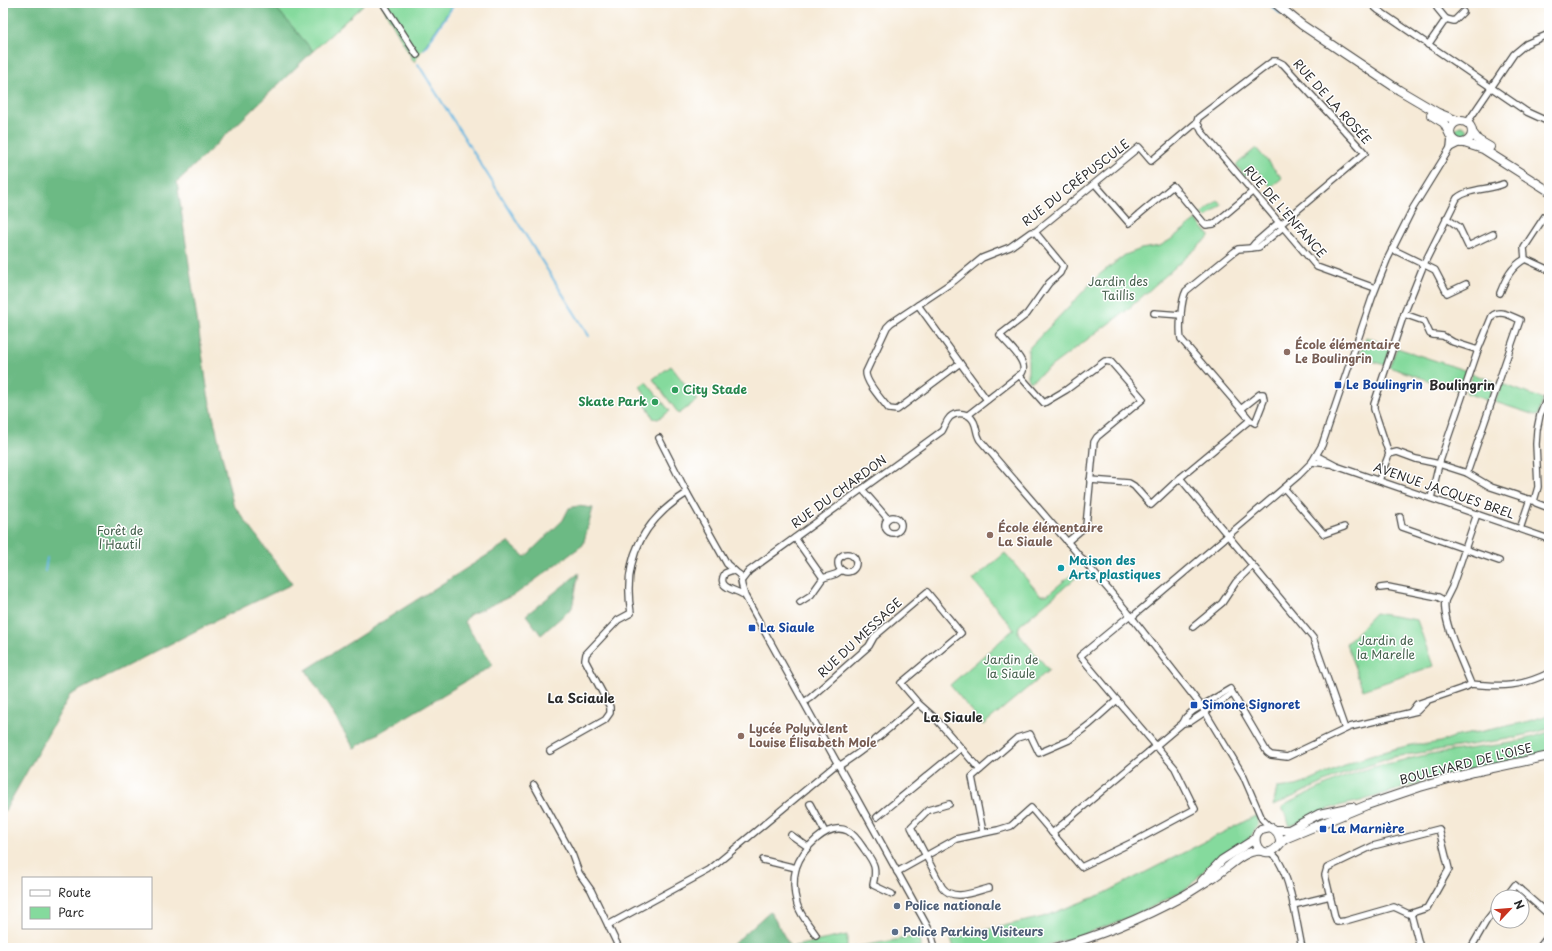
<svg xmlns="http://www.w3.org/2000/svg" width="1552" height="951" font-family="'Playpen Sans',sans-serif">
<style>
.green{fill:#85da9d;stroke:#588264}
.forest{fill:#6cba84;stroke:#4c7258}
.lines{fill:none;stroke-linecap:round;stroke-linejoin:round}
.stream{stroke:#66b6e1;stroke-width:2}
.street-casing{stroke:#494845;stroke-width:8}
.secondary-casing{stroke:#494845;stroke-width:10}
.street{stroke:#fff;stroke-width:5.5}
.secondary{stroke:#fff;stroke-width:8}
.education-dot{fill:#8d6e63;stroke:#fff;stroke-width:1.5}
.transit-dot{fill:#1a4fb4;stroke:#fff;stroke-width:1.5}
.leisure-dot{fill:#2e9e5b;stroke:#fff;stroke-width:1.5}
.culture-dot{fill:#0f9aa8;stroke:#fff;stroke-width:1.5}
.service-dot{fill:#5c6f8a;stroke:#fff;stroke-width:1.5}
.labels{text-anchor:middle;stroke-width:3;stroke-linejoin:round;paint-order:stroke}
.street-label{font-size:12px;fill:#2b2b2b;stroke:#fff}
.park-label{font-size:12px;fill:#46604d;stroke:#fff}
.education-label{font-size:12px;font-weight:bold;fill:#785e54;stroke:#fff;text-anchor:start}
.transit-label{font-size:12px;font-weight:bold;fill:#164399;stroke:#fff;text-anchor:start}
.leisure-label{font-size:12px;font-weight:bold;fill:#27864d;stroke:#fff;text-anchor:start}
.culture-label{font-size:12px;font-weight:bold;fill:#0d838f;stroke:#fff;text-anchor:start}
.service-label{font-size:12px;font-weight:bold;fill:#4e5e75;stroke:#fff;text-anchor:start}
.neighbourhood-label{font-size:13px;font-weight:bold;fill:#2b2b2b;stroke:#fff}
</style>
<rect width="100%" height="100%" fill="#fff"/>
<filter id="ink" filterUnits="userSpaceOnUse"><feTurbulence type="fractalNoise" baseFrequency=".025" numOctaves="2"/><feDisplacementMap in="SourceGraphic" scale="8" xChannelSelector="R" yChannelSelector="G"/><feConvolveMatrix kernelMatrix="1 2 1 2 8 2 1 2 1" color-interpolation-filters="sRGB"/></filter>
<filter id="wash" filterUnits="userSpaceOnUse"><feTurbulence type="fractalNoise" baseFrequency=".012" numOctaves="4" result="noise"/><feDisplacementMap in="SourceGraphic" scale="16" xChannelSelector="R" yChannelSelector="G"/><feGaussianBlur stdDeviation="0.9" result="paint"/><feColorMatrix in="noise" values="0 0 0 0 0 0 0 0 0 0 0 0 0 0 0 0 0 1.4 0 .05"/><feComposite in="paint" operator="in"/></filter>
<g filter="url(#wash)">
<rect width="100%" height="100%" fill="#f6ead7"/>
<g class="green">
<polygon points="272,3 365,3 313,51"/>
<polygon points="381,3 454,3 414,62"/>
<circle cx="1461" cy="132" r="6"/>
<polygon points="1256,148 1282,178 1271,187 1255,168 1245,176 1236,165"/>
<polygon points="1218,200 1222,205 1206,218 1202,214"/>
<polygon points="1196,220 1210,236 1127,310 1030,382 1028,377 1028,349 1100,274 1125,255 1141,249 1160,246 1170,240"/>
<polygon points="1366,337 1391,346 1385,365 1359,357"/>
<polygon points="1397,348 1467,371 1461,391 1389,367"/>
<polygon points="671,366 697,400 679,414 653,379"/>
<polygon points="1472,374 1494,381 1489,401 1466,393"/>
<polygon points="646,382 670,411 658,419 653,418 651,413 646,406 648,400 640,386"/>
<polygon points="1502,384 1543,399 1538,416 1495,402"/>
<polygon points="1005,553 1040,595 1047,595 1076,571 1079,575 1019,626 1018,633 1049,670 983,725 950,685 1014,629 973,580"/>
<polygon points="1375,613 1417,620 1433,666 1363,690 1346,644"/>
<polygon points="1549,715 1549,729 1508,739 1393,757 1336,777 1273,806 1277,788 1296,786 1308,782 1357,760 1394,749 1416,744 1428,744 1440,742 1454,737 1522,723"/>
<polygon points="1549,732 1549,752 1442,776 1361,801 1334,807 1290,826 1282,807 1290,802 1337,780 1369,768 1430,754 1512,743"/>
<polygon points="1257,815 1258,825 1248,841 1231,850 1207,867 1188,888 1154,906 1120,921 1076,937 1037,948 954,948 951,938 1043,917 1105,893"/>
<polygon points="847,935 847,948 790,947"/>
<polygon points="918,936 921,948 850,948"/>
</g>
<g class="forest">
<polygon points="3,3 272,3 313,51 177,182 208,394 233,504 292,584 219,619 70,695 3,814"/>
<polygon points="578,506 593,508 583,545 516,594 469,615 464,622 493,665 354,748 306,670 508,542 525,557 563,520 569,508"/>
<polygon points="579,573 572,608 541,635 526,615"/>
<polygon points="770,911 791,948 729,948"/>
</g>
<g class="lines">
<g class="stream">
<polyline points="1267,3 1281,14"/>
<polyline points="424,49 455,3"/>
<polyline points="418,64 589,336"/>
<polyline points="45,571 47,558"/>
</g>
</g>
</g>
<g filter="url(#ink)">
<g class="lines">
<defs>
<g id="street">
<polyline points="383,3 417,55"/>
<polyline points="1370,3 1378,10 1527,112 1549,122"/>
<polyline points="1446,19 1454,21 1463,12"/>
<polyline points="1428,45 1446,19 1437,8"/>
<polyline points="1197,122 1202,132 1317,267 1375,288"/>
<polyline points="1467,123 1514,54 1526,44 1549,34"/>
<polyline points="1450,148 1460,143"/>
<polyline points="1095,184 1129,223 1173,186 1203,222 1206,225 1214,224 1252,192"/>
<polyline points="1545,216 1524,248 1525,259 1549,270"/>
<polyline points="1446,218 1459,227 1468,246 1493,234"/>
<polyline points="1278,223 1255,243 1251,248 1259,247 1282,228"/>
<polyline points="1392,249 1435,270 1447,293 1466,284"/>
<path d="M 1500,293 C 1506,278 1511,267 1525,259"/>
<path d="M 918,305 L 891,323 L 887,327 L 866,372 C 865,382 883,401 889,409 L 897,410 L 960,363"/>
<polyline points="1154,313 1181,315"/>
<polyline points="1404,314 1424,321 1430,334 1433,335 1443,336 1453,342 1478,350"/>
<polyline points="1020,376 1044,403 1066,390 1105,361 1111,362 1143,399 1097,437 1094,442 1086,526 1067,542"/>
<polyline points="987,400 918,305 954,281 982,258 1010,247 1031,232 1035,232 1139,147 1151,161 1197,122 1198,118 1273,61 1277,61 1283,64 1365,153 1280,225"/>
<path d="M 1241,409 L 1250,420 L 1255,423 L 1264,400 L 1263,394 L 1260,394 L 1241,409 L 1181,339 C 1179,329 1181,300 1186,291 L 1234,252 L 1238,249 L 1251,248"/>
<path d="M 968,415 L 1022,373 C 1029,362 1007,344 1000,335 L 1027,314 L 1049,283 L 1060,273 L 1063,266 L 1035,232"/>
<polyline points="659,438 686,491 727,564 735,571"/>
<polyline points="1389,454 1397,452 1416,459 1439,464 1467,473 1491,487 1534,501 1536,503 1549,508"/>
<polyline points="1317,456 1336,466 1549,539"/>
<polyline points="1312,462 1330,464"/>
<polyline points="1180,478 1313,638 1345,729"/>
<polyline points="1090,480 1129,483 1134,486 1151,505 1180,478 1250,420"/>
<path d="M 1379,480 L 1389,454 L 1374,409 L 1374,404 L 1404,314 L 1424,264 L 1457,198 C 1469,188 1490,190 1503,184"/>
<polyline points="1284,488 1324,534 1344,527"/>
<polyline points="862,489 888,519"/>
<path d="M 1431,498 L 1439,464 L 1478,350 L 1492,316 C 1500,309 1511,316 1520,320 L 1467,473"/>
<polyline points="1534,501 1538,487 1536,444 1537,430 1540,415 1549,393"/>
<polyline points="1400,517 1402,527 1499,561"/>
<circle cx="893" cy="525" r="8"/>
<polyline points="1520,529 1530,499"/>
<polyline points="795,538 823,578 811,595 800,602"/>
<circle cx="847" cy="563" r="9"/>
<polyline points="823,578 836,574 842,570"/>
<path d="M 742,580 L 749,571 L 942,431 C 945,426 946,421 950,417 C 957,411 970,413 974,422 C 977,428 976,434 980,440 L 1126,610 L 1202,707 L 1243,775 L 1262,819 L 1270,827"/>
<path d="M 1380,588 L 1388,587 L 1438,597 L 1445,601 C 1442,621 1463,664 1471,684"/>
<path d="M 745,596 C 737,589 715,589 725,573 L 733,570 L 740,575 L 742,586 L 745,596 L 925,922 L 931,933 L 935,948"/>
<polyline points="1445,601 1452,587 1477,514"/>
<polyline points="1132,617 1298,476 1312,462 1322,445 1372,298 1387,260 1413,208 1450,148 1451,137"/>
<polyline points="1193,627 1222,603 1236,582 1252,566"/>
<polyline points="1232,694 1190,722 1183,723 1186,717 1193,711 1230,689 1267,752 1271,755 1287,757 1350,727 1417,711 1427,701"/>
<polyline points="804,702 810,698 869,646 874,637 927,592 961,633 901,683 918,703 936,719 980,770"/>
<path d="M 1411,712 L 1417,704 L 1466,687 L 1471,684 C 1503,687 1520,687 1549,673"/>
<path d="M 550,751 L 605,720 L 610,713 L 610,707 L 585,660 L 586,654 L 618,620 L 631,613 C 622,560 642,521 687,493"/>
<path d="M 839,766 C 868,748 893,725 918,703"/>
<polyline points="534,785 572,854 579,873 591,890 619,948"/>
<polyline points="810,804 825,832"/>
<path d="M 949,804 L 928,810 L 911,827 L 942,887 C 953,902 974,892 989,888"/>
<polyline points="877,817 961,748"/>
<polygon points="1439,829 1449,869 1427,908 1409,914 1394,907 1345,921 1337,922 1335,917 1325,875 1327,868 1373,846"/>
<polyline points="983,832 972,777 1017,738 1030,734 1039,753 1069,740 1090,724 1117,700 1080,656 1130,615"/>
<polyline points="1052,833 1183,723"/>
<polyline points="791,835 808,847"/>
<path d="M 1269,852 C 1272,854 1276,856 1278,860 C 1291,881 1297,924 1302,948"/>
<polyline points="763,860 796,868"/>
<polyline points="897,872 956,839 998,830 1011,826 1031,808 1081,867 1139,839 1195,809 1175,768 1117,700"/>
<polyline points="1506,897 1515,885 1549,915"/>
<polyline points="1293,905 1330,896"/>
<polyline points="1411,914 1420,948"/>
<polyline points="608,925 709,870 838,763"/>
<path d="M 816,935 C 810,926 800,915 797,904 C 794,893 793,879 796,868 C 802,850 827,821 848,831 C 855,835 860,843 864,849 C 875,864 877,868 873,885 L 892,894"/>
<polyline points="1471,948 1487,920 1498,906"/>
<polyline points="1539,948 1549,935"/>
</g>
<g id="secondary">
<polyline points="1275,3 1302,25 1399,90 1438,113 1458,121"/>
<polyline points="1431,115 1444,123 1450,135"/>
<circle cx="1461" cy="132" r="11"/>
<polyline points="1472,132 1478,140 1490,147"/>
<polyline points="1464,143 1483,149 1549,191"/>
<polyline points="1276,830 1289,830 1319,814 1352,807"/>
<path d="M 1280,842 C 1280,835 1277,830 1270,827 L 1261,829 C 1251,837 1256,855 1270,852 C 1278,850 1280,841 1287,838 L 1367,805 L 1420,787 L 1474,772 L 1549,756"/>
<polyline points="1202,881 1222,860 1255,839"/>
<path d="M 1055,948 C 1099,936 1143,918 1183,896 C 1194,890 1203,883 1214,877 C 1229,868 1243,849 1262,851"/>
</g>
</defs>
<use href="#street" class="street-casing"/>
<use href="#secondary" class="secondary-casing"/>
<use href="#street" class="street"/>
<use href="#secondary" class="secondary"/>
</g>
</g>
<g class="education-dot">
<circle cx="1287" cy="352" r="4"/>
<circle cx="990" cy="535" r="4"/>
<circle cx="741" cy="736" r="4"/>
</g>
<g class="transit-dot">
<rect x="1334" y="381" width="8" height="8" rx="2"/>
<rect x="748" y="624" width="8" height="8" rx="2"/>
<rect x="1190" y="701" width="8" height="8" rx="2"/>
<rect x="1319" y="825" width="8" height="8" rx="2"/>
</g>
<g class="leisure-dot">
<circle cx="675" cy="390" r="4"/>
<circle cx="655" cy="402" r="4"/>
</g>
<circle class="culture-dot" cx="1061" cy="568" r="4"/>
<g class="service-dot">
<circle cx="897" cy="906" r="4"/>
<circle cx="895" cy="932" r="4"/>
</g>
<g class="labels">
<g class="street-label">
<text transform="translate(1332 102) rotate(48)" y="4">RUE DE LA ROSÉE</text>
<text transform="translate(1076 183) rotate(-38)" y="4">RUE DU CRÉPUSCULE</text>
<text transform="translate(1285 212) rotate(49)" y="4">RUE DE L'ENFANCE</text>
<text transform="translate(1444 491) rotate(19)" y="4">AVENUE JACQUES BREL</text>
<text transform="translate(839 492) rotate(-36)" y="4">RUE DU CHARDON</text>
<text transform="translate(860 638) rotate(-43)" y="4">RUE DU MESSAGE</text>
<text transform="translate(1466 764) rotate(-14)" y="4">BOULEVARD DE L'OISE</text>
</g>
<g class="park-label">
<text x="1118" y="286">Jardin des<tspan x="1118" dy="14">Taillis</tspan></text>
<text x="120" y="535">Forêt de<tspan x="120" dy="14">l'Hautil</tspan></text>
<text x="1386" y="645">Jardin de<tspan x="1386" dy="14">la Marelle</tspan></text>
<text x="1011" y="664">Jardin de<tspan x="1011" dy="14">la Siaule</tspan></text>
</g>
<g class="education-label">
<text x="1295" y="349">École élémentaire<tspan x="1295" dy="14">Le Boulingrin</tspan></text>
<text x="998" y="532">École élémentaire<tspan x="998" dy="14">La Siaule</tspan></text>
<text x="749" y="733">Lycée Polyvalent<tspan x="749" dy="14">Louise Élisabeth Mole</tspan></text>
</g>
<g class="transit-label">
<text x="1346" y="389">Le Boulingrin</text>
<text x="760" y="632">La Siaule</text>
<text x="1202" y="709">Simone Signoret</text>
<text x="1331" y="833">La Marnière</text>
</g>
<g class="leisure-label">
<text x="683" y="394">City Stade</text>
<text x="647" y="406" text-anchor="end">Skate Park</text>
</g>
<g class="culture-label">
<text x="1069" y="565">Maison des<tspan x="1069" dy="14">Arts plastiques</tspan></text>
</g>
<g class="service-label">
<text x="905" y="910">Police nationale</text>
<text x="903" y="936">Police Parking Visiteurs</text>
</g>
<g class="neighbourhood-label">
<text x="1462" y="390">Boulingrin</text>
<text x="581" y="703">La Sciaule</text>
<text x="953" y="722">La Siaule</text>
</g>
</g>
<rect width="1552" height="951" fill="none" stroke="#fff" stroke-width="16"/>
<rect x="22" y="877" width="130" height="52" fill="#ffffff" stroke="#aaaaaa"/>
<rect x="30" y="890" width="20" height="6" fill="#ffffff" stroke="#aaaaaa"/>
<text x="58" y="897" font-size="12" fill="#2b2b2b">Route</text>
<rect x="30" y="907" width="20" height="12" fill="#85da9d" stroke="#aaaaaa"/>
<text x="58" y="917" font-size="12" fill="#2b2b2b">Parc</text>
<g transform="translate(1510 909) rotate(64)"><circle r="19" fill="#ffffff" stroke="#aaaaaa"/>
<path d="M0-3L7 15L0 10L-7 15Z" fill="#c8321e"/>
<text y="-6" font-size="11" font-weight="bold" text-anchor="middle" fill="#2b2b2b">N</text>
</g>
</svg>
